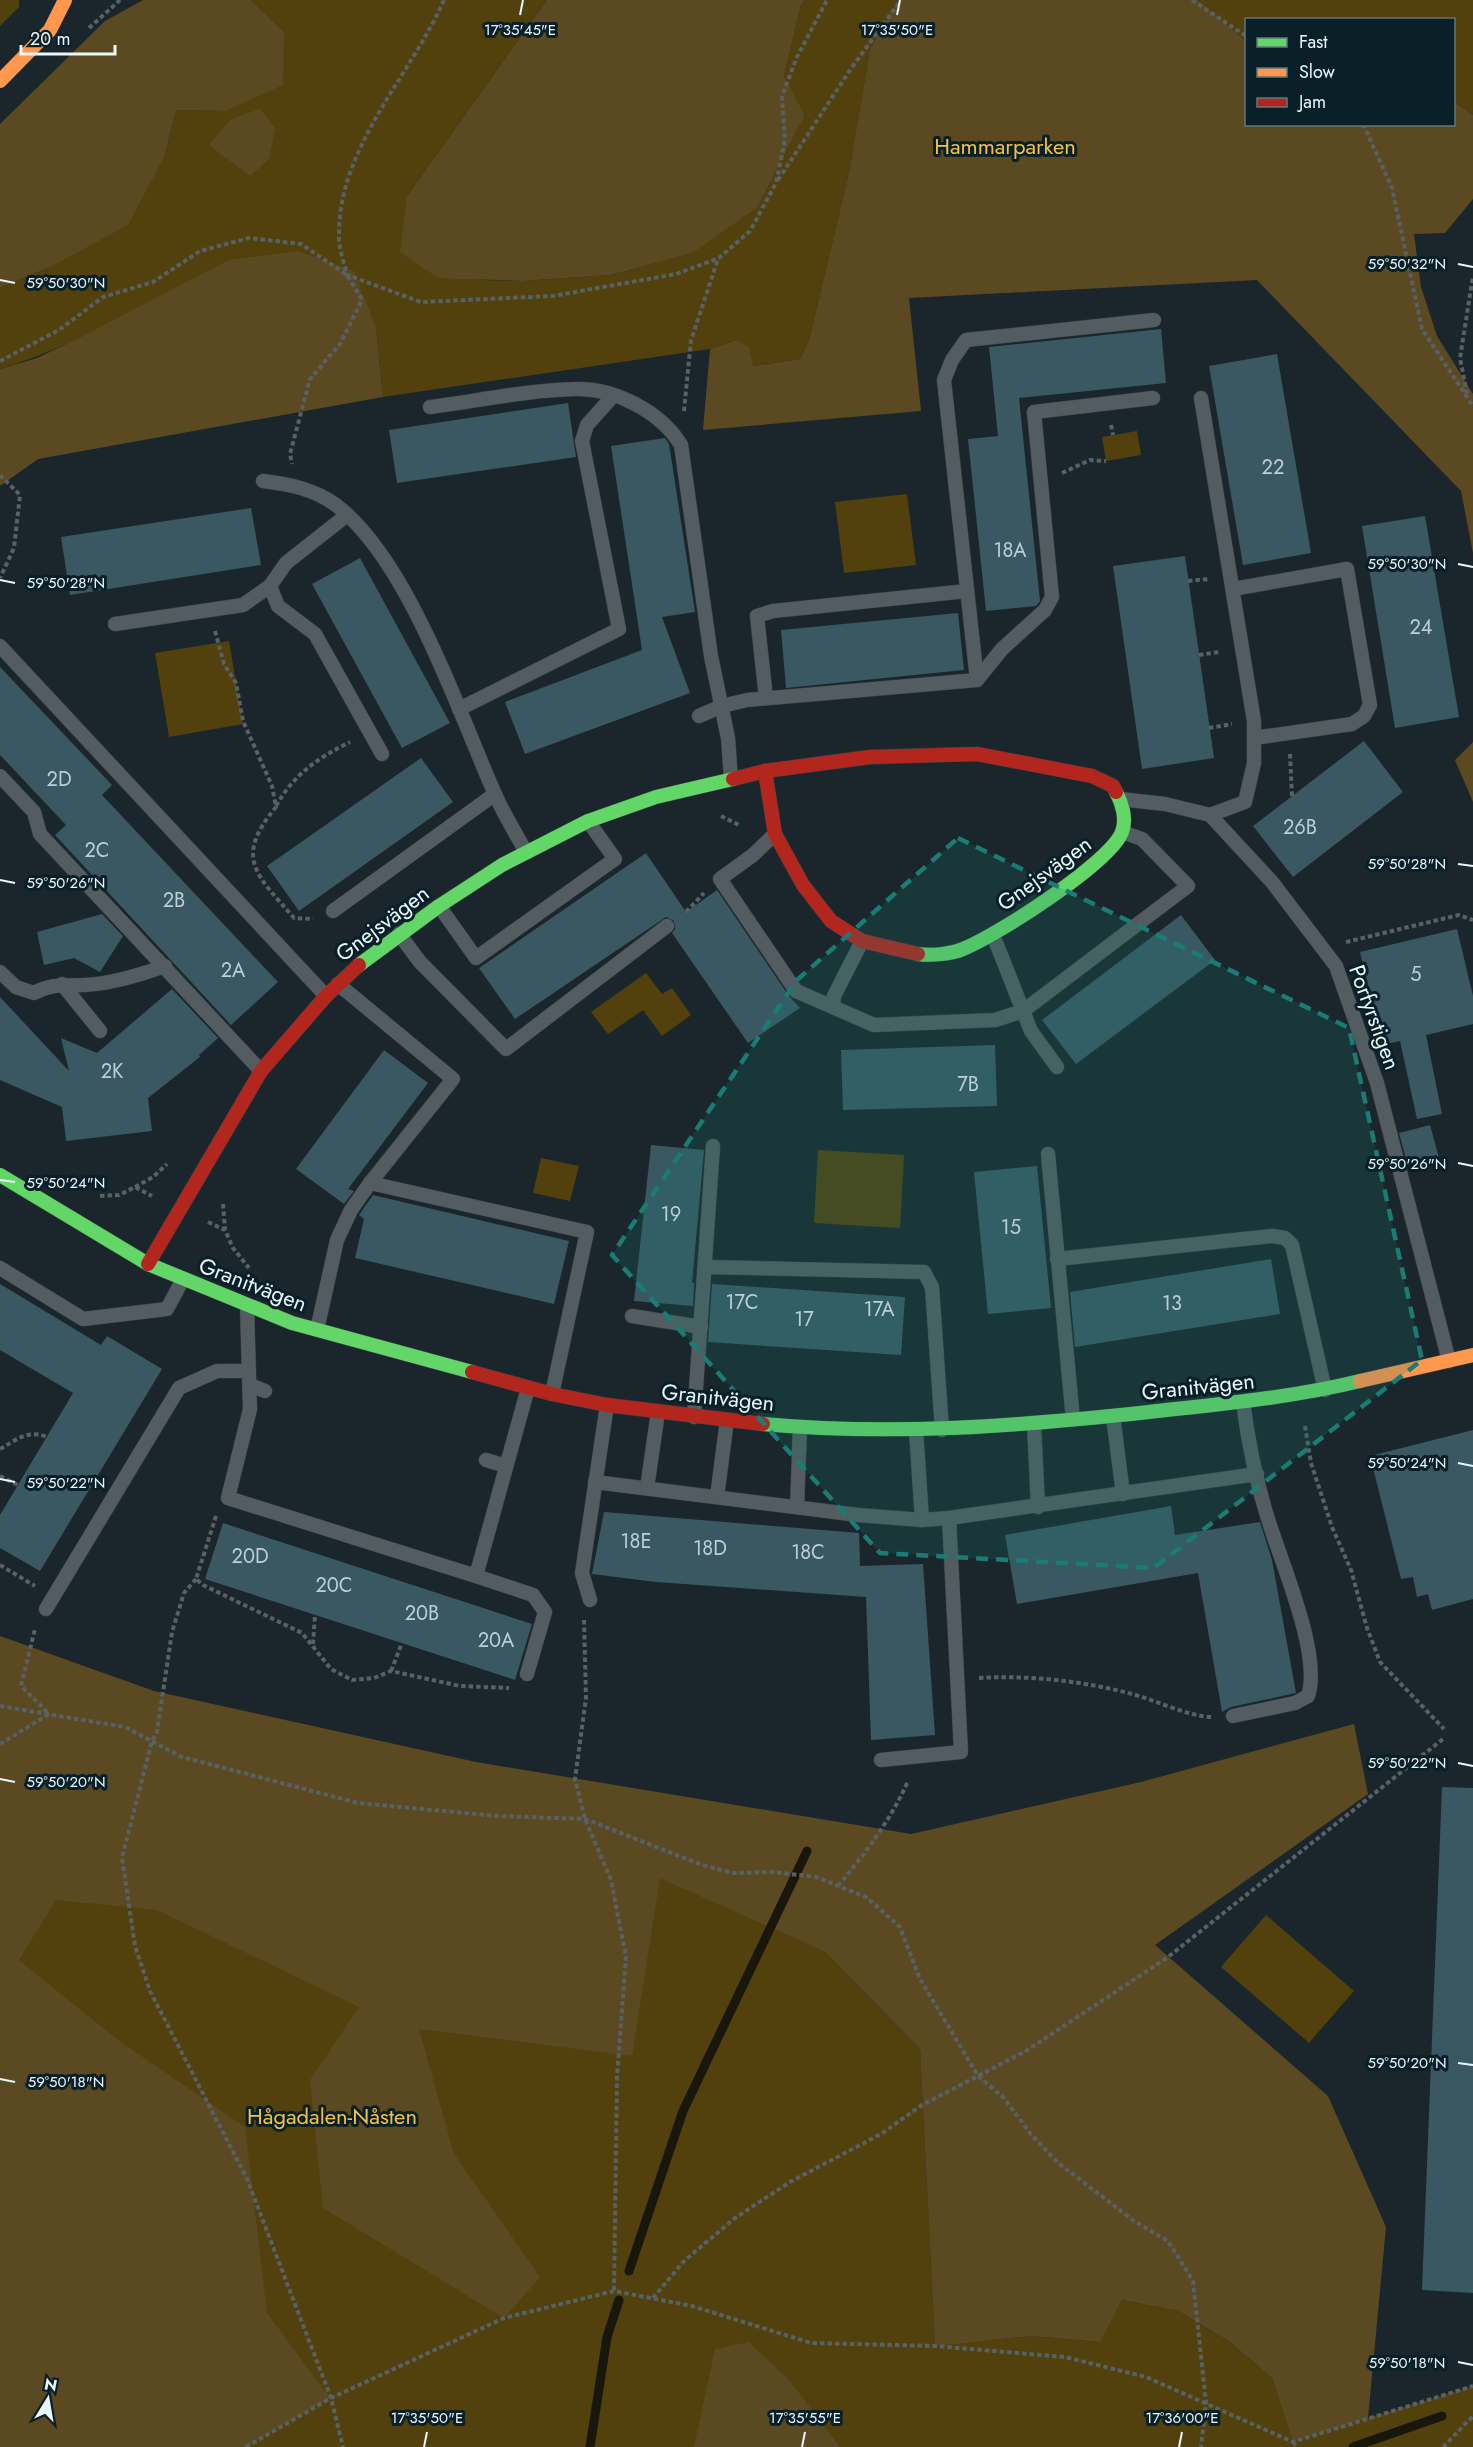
<svg xmlns="http://www.w3.org/2000/svg" width="1473" height="2447" font-family="Jost,sans-serif">
<style>
.green{fill:#52400d}
.forest{fill:#5b4a21}
.lines{fill:none;stroke-linecap:round;stroke-linejoin:round}
.stream{stroke:#19160b;stroke-width:9}
.building{fill:#395862}
.lane-casing{stroke:#374145;stroke-width:15}
.fast-casing{stroke:#374145;stroke-width:15}
.slow-casing{stroke:#374145;stroke-width:15}
.jam-casing{stroke:#374145;stroke-width:15}
.path{stroke:#586164;stroke-width:4;stroke-dasharray:4.5 3;stroke-linecap:butt}
.lane{stroke:#535c60;stroke-width:14}
.fast{stroke:#63d668;stroke-width:14}
.slow{stroke:#ff974d;stroke-width:14}
.jam{stroke:#b3261e;stroke-width:14}
.marked{fill:#1a7c75;fill-opacity:0.2;stroke:#1a7c75;stroke-width:4.5;stroke-dasharray:12 8;stroke-linejoin:round}
.ticks{fill:none;stroke:#e9f7fc;stroke-width:2}
.labels{text-anchor:middle;stroke-width:6;stroke-linejoin:round;paint-order:stroke}
.number-label{font-size:20px;fill:#bdcfd6}
.park-label{font-size:22px;fill:#f6c142;stroke:#0a2028}
.street-label{font-size:22px;fill:#e9f7fc;stroke:#0a2028}
.ticks-label{font-size:15px;text-anchor:middle;fill:#e9f7fc;stroke:#0a2028;stroke-width:6;stroke-linejoin:round;paint-order:stroke}
</style>
<rect width="100%" height="100%" fill="#1a262b"/>
<g class="green">
<polygon points="0,0 19,0 19,7 0,26"/>
<path d="M 251,0 L 547,0 L 407,196 L 482,280 L 522,281 L 611,275 L 691,253 L 757,208 L 805,115 L 784,76 L 801,5 L 805,0 L 898,0 L 870,49 L 849,172 L 809,340 L 800,359 L 752,366 L 736,340 L 710,349 L 383,397 L 376,328 L 228,260 C 154,299 80,345 0,369 L 0,288 L 50,267 L 165,155 L 176,110 L 225,111 L 284,32 Z"/>
<polygon points="1198,0 1473,0 1473,115 1454,102 1454,20 1246,20 1246,41"/>
<polygon points="1137,431 1141,455 1106,461 1102,437"/>
<polygon points="907,494 916,565 844,573 835,502"/>
<polygon points="229,641 243,724 169,737 155,653"/>
<polygon points="646,973 662,994 672,988 691,1015 662,1036 643,1010 608,1034 591,1012"/>
<polygon points="818,1150 904,1155 900,1228 814,1223"/>
<polygon points="541,1158 579,1166 570,1201 533,1193"/>
<polygon points="0,1653 293,1779 719,1820 723,1906 825,1952 920,2049 935,2345 1031,2336 1099,2342 1122,2300 1178,2311 1230,2342 1272,2378 1293,2441 1473,2386 1473,2447 0,2447"/>
<polygon points="1266,1915 1354,1991 1309,2043 1221,1967"/>
</g>
<g class="forest">
<polygon points="143,0 251,0 284,32 283,85 225,111 176,110 165,155 128,225 50,267 0,288 0,124 105,21"/>
<polygon points="547,0 805,0 801,5 784,76 805,115 757,208 692,253 611,275 522,281 438,278 400,252 407,196"/>
<polygon points="898,0 1198,0 1246,41 1246,124 1454,124 1454,102 1473,115 1473,199 1445,233 1414,234 1421,287 1437,336 1473,394 1473,553 1461,491 1257,280 909,298 921,411 703,430 710,349 736,340 749,347 753,366 800,359 809,340 849,172 870,49"/>
<polygon points="260,109 275,128 269,159 250,176 209,145 231,119"/>
<polygon points="298,251 354,271 376,328 383,397 38,459 0,486 0,369 37,358 85,335 228,260"/>
<polygon points="1473,742 1473,802 1455,760"/>
<polygon points="0,1636 154,1691 476,1762 911,1834 1141,1782 1354,1724 1368,1794 1155,1945 1328,2096 1386,2227 1368,2418 1293,2442 1272,2378 1230,2342 1178,2311 1122,2300 1100,2342 1031,2336 935,2346 920,2049 825,1952 660,1878 632,2056 419,2029 454,2154 540,2277 504,2318 323,2208 310,2080 359,2007 157,1910 56,1900 19,1960 118,2040 245,2127 267,2313 330,2398 246,2447 0,2447"/>
<polygon points="749,2342 789,2380 840,2447 694,2447 715,2349"/>
</g>
<g class="lines">
<g class="stream">
<polyline points="629,2271 683,2111 807,1851"/>
<polyline points="590,2447 607,2337 619,2300"/>
<polyline points="1353,2447 1442,2416"/>
</g>
</g>
<g class="building">
<polygon points="1161,329 1166,383 1019,398 1040,601 1036,606 986,611 968,439 998,436 989,347"/>
<polygon points="1277,354 1311,553 1243,565 1209,366"/>
<polygon points="568,403 576,457 397,483 389,430"/>
<polygon points="665,438 669,444 695,612 662,617 690,693 525,754 505,702 642,650 611,446"/>
<polygon points="251,508 261,565 70,595 61,537"/>
<polygon points="1425,516 1459,717 1395,728 1362,526"/>
<polygon points="1185,556 1214,758 1142,769 1113,566"/>
<polygon points="360,558 450,723 402,748 312,584"/>
<polygon points="958,613 964,670 786,688 781,630"/>
<polygon points="0,667 112,785 102,795 278,982 231,1025 55,835 66,825 0,755"/>
<polygon points="1364,741 1403,792 1293,877 1253,826"/>
<polygon points="421,758 453,802 299,911 267,866"/>
<polygon points="646,853 686,912 717,890 789,996 800,1008 748,1043 672,933 675,929 674,921 666,917 515,1019 479,968"/>
<polygon points="102,914 123,936 100,972 74,958 44,965 37,932"/>
<polygon points="1181,915 1215,960 1076,1064 1042,1020"/>
<polygon points="1457,929 1473,996 1473,1024 1426,1035 1442,1114 1417,1119 1400,1041 1382,1045 1360,952"/>
<polygon points="172,989 218,1038 199,1055 200,1057 148,1098 152,1131 66,1141 62,1107 0,1080 0,997 69,1071 61,1038 97,1053"/>
<polygon points="995,1045 997,1106 843,1110 841,1050"/>
<polygon points="384,1050 428,1083 348,1189 354,1191 344,1204 296,1169"/>
<polygon points="1430,1125 1439,1158 1408,1166 1399,1133"/>
<polygon points="651,1145 704,1150 692,1283 694,1283 693,1306 634,1301"/>
<polygon points="1037,1166 1051,1308 988,1314 974,1172"/>
<polygon points="373,1195 569,1241 554,1304 355,1258 364,1219 359,1215"/>
<polygon points="1271,1259 1280,1314 1075,1347 1070,1292"/>
<polygon points="0,1284 101,1345 107,1336 162,1369 40,1571 0,1548 0,1515 73,1393 0,1350"/>
<polygon points="712,1284 905,1297 901,1355 708,1342"/>
<polygon points="1473,1430 1473,1599 1432,1610 1428,1594 1417,1597 1413,1577 1401,1579 1370,1456"/>
<polygon points="1171,1506 1175,1535 1260,1522 1272,1560 1296,1693 1231,1707 1222,1712 1198,1573 1017,1604 1005,1535"/>
<polygon points="604,1512 859,1533 860,1566 923,1564 935,1735 871,1740 866,1597 656,1582 592,1574"/>
<polygon points="223,1523 532,1624 515,1680 205,1579"/>
<polygon points="1442,1787 1473,1788 1473,2293 1422,2290"/>
</g>
<g class="lines">
<defs>
<g id="lane">
<polyline points="1201,398 1254,721 1254,763 1245,802 1210,815"/>
<path d="M 430,407 C 477,401 528,390 576,389 C 615,388 661,412 681,445 L 711,656 L 728,738 L 731,779"/>
<path d="M 263,481 C 289,484 314,489 336,505 C 408,560 457,708 494,792 C 503,813 515,832 526,852"/>
<polyline points="270,586 278,606 315,634 382,754"/>
<polyline points="1233,589 1347,569 1370,705 1364,716 1352,724 1254,738"/>
<polyline points="115,624 243,605 270,586 286,563 347,515"/>
<polyline points="0,646 326,996"/>
<polyline points="977,680 1002,649 1045,610 1052,597 1034,412 1153,398"/>
<polyline points="766,698 757,616 773,611 967,591"/>
<polyline points="459,709 619,629 582,441 587,425 613,396"/>
<polyline points="699,716 722,706 747,700 977,680 944,380 952,360 966,340 1154,320"/>
<polyline points="0,776 34,812 40,834 261,1071"/>
<polyline points="1120,799 1165,804 1210,815 1272,882 1336,966 1377,1083 1449,1361"/>
<polyline points="775,834 753,855 720,879 796,991 874,1025 995,1020 1023,1011 1188,886 1142,839 1122,832"/>
<polyline points="439,906 476,958 615,859 588,821"/>
<polyline points="333,911 495,794"/>
<polyline points="399,934 420,962 506,1049 667,926"/>
<polyline points="993,935 1031,1031 1057,1067"/>
<path d="M 0,972 L 16,987 L 34,993 C 52,983 64,986 84,985 C 110,984 140,975 165,966"/>
<polyline points="62,984 100,1031"/>
<polyline points="338,984 453,1079 370,1183 587,1232 552,1394"/>
<polyline points="833,1007 834,996 862,941"/>
<polyline points="1048,1154 1073,1420"/>
<polyline points="1057,1259 1272,1236 1285,1238 1292,1245 1325,1390"/>
<polyline points="705,1267 924,1272 932,1287 942,1430"/>
<polyline points="0,1268 83,1319 167,1309 183,1279"/>
<polyline points="247,1306 250,1409 228,1498 476,1576 528,1388"/>
<polyline points="632,1316 701,1327"/>
<polyline points="317,1330 337,1240 351,1210 370,1183"/>
<polyline points="250,1385 265,1391"/>
<polyline points="1113,1416 1123,1494"/>
<polyline points="694,1417 713,1146"/>
<polyline points="1034,1424 1038,1507"/>
<polyline points="916,1430 922,1520 949,1518"/>
<polyline points="486,1460 506,1466"/>
<polyline points="595,1482 858,1515 922,1520"/>
<polyline points="647,1488 658,1412"/>
<polyline points="717,1497 727,1420"/>
<polyline points="797,1507 800,1427"/>
<polyline points="476,1576 533,1595 545,1612 527,1674"/>
<polyline points="590,1600 582,1573 607,1405"/>
<polyline points="46,1609 179,1388 217,1371 249,1371"/>
<path d="M 1233,1716 L 1295,1703 L 1308,1696 C 1322,1655 1281,1562 1268,1519 C 1256,1481 1248,1441 1243,1402"/>
<polyline points="881,1760 961,1752 949,1518 1257,1474"/>
</g>
<g id="fast">
<path d="M 918,954 C 931,956 951,954 963,949 C 996,936 1110,863 1122,832 C 1127,819 1122,803 1116,792"/>
<polyline points="359,965 439,906 502,865 588,821 656,797 733,779"/>
<polyline points="0,1175 148,1264 292,1323 472,1372"/>
<path d="M 763,1424 C 892,1436 1020,1426 1149,1412 C 1220,1404 1290,1398 1360,1381"/>
</g>
<g id="slow">
<polyline points="0,81 50,30 65,0"/>
<polyline points="1360,1381 1473,1355"/>
</g>
<g id="jam">
<polyline points="765,771 775,834 803,885 831,921 862,941 918,954"/>
<polyline points="733,779 765,771 870,757 977,754 1092,776 1113,786 1116,792"/>
<polyline points="148,1264 261,1071 326,996 359,965"/>
<polyline points="472,1372 552,1394 607,1405 763,1424"/>
</g>
</defs>
<use href="#lane" class="lane-casing"/>
<use href="#fast" class="fast-casing"/>
<use href="#slow" class="slow-casing"/>
<use href="#jam" class="jam-casing"/>
<g class="path">
<path d="M 444,0 C 410,77 339,146 339,234 C 338,247 344,262 347,275 L 421,302 L 553,296 L 676,274 L 719,258 L 750,231 L 776,183 L 785,140 L 782,96 L 797,57 L 827,0"/>
<polyline points="1192,0 1246,36"/>
<polyline points="89,28 120,0"/>
<polyline points="1363,124 1392,188 1422,329 1473,406"/>
<polyline points="778,180 850,70 901,0"/>
<polyline points="0,361 59,330 103,297 153,282 200,251 249,238 301,244 347,275 362,300 340,344 310,379 290,454 292,464"/>
<polyline points="1467,394 1460,358 1473,276"/>
<polyline points="684,411 691,340 718,259"/>
<polyline points="1111,425 1113,435"/>
<polyline points="1062,473 1090,460 1106,461"/>
<polyline points="0,475 20,495 14,548 0,578"/>
<polyline points="1188,581 1209,579"/>
<path d="M 215,631 L 224,664 L 236,683 L 243,721 L 272,786 L 276,807 C 233,859 257,875 294,918 L 313,919"/>
<polyline points="1199,655 1219,652"/>
<polyline points="1209,728 1232,724"/>
<polyline points="1290,754 1292,796"/>
<path d="M 276,806 C 294,774 318,758 350,742"/>
<polyline points="721,816 741,826"/>
<polyline points="686,912 704,893"/>
<polyline points="1346,942 1459,915 1473,920"/>
<polyline points="135,1187 153,1177 167,1164"/>
<polyline points="100,1196 119,1195 135,1187 152,1196"/>
<polyline points="223,1204 225,1230"/>
<polyline points="208,1222 225,1230 233,1248 249,1268"/>
<polyline points="1305,1426 1311,1463 1332,1527 1351,1570 1367,1628 1380,1662 1444,1729"/>
<path d="M 0,1449 C 16,1440 28,1429 47,1437"/>
<polyline points="0,1476 18,1485"/>
<polyline points="216,1516 196,1579 203,1585 302,1633 331,1669 352,1680 374,1678 391,1671 460,1686 509,1688"/>
<polyline points="0,1565 35,1586"/>
<polyline points="196,1579 184,1593 172,1632 157,1732 152,1741 122,1858 135,1946 150,1991 247,2179 331,2398 343,2447"/>
<polyline points="584,1620 586,1698 575,1779 585,1819 611,1880 626,1957 617,2077 614,2291"/>
<polyline points="313,1644 315,1615"/>
<polyline points="391,1671 402,1643"/>
<path d="M 979,1678 C 1029,1675 1083,1681 1132,1694 C 1155,1700 1190,1717 1212,1717"/>
<polyline points="0,1706 125,1727 182,1757 358,1803 497,1816 585,1819 702,1865 733,1873 773,1872 816,1877 866,1897 900,1927 920,1979 978,2076 1004,2098 1030,2133 1057,2162 1134,2221 1168,2241 1193,2281 1206,2403 1201,2447"/>
<polyline points="0,1744 49,1714 21,1686 35,1629"/>
<path d="M 838,1886 C 865,1853 891,1820 908,1781"/>
<polyline points="653,2298 684,2261 735,2218 790,2182 881,2134 922,2105 1026,2051 1168,1957 1443,1739"/>
<polyline points="1293,2442 1297,2447"/>
<polyline points="246,2447 331,2398 504,2318 614,2291 692,2306 811,2343 935,2346 1065,2357 1146,2377 1293,2442 1473,2386"/>
<polyline points="1443,2447 1473,2416"/>
</g>
<use href="#lane" class="lane"/>
<use href="#fast" class="fast"/>
<use href="#slow" class="slow"/>
<use href="#jam" class="jam"/>
</g>
<path class="marked" d="M 958,838 L 1349,1028 L 1422,1360 L 1154,1568 L 880,1553 L 612,1255 L 797,980 Z"/>
<path class="ticks" d="M 520,15 L 523,0M 897,15 L 900,0M 1458,264 L 1473,267M 0,280 L 15,283M 1458,564 L 1473,567M 0,580 L 15,583M 1458,864 L 1473,866M 0,880 L 15,883M 1458,1163 L 1473,1166M 0,1180 L 15,1182M 1458,1463 L 1473,1466M 0,1479 L 15,1482M 1458,1763 L 1473,1766M 0,1779 L 15,1782M 1458,2063 L 1473,2065M 0,2079 L 15,2082M 1458,2362 L 1473,2365M 424,2447 L 427,2432M 802,2447 L 805,2432M 1179,2447 L 1182,2432"/>
<g class="labels">
<g class="number-label">
<text x="1273" y="474">22</text>
<text x="1010" y="557">18A</text>
<text x="1421" y="634">24</text>
<text x="59" y="786">2D</text>
<text x="1300" y="834">26B</text>
<text x="97" y="857">2C</text>
<text x="174" y="907">2B</text>
<text x="233" y="977">2A</text>
<text x="1416" y="981">5</text>
<text x="112" y="1078">2K</text>
<text x="968" y="1091">7B</text>
<text x="671" y="1221">19</text>
<text x="1011" y="1234">15</text>
<text x="742" y="1309">17C</text>
<text x="1172" y="1310">13</text>
<text x="879" y="1316">17A</text>
<text x="804" y="1326">17</text>
<text x="636" y="1548">18E</text>
<text x="710" y="1555">18D</text>
<text x="808" y="1559">18C</text>
<text x="250" y="1563">20D</text>
<text x="334" y="1592">20C</text>
<text x="422" y="1620">20B</text>
<text x="496" y="1647">20A</text>
</g>
<g class="park-label">
<text x="1005" y="154">Hammarparken</text>
<text x="332" y="2124">Hågadalen-Nåsten</text>
</g>
<g class="street-label">
<text transform="translate(1044 873) rotate(-36)" y="8">Gnejsvägen</text>
<text transform="translate(382 923) rotate(-37)" y="8">Gnejsvägen</text>
<text transform="translate(1375 1017) rotate(70)" y="8">Porfyrstigen</text>
<text transform="translate(253 1284) rotate(21)" y="8">Granitvägen</text>
<text transform="translate(1198 1386) rotate(-6)" y="8">Granitvägen</text>
<text transform="translate(718 1397) rotate(6)" y="8">Granitvägen</text>
</g>
</g>
<g class="ticks-label">
<text x="520" y="35">17°35'45"E</text>
<text x="897" y="35">17°35'50"E</text>
<text x="1407" y="269">59°50'32"N</text>
<text x="66" y="288">59°50'30"N</text>
<text x="1407" y="569">59°50'30"N</text>
<text x="66" y="588">59°50'28"N</text>
<text x="1407" y="869">59°50'28"N</text>
<text x="66" y="888">59°50'26"N</text>
<text x="1407" y="1169">59°50'26"N</text>
<text x="66" y="1188">59°50'24"N</text>
<text x="1407" y="1468">59°50'24"N</text>
<text x="66" y="1488">59°50'22"N</text>
<text x="1407" y="1768">59°50'22"N</text>
<text x="66" y="1787">59°50'20"N</text>
<text x="1407" y="2068">59°50'20"N</text>
<text x="66" y="2087">59°50'18"N</text>
<text x="1407" y="2368">59°50'18"N</text>
<text x="427" y="2423">17°35'50"E</text>
<text x="805" y="2423">17°35'55"E</text>
<text x="1182" y="2423">17°36'00"E</text>
</g>
<rect x="1245" y="18" width="210" height="108" fill="#0a2028" stroke="#63767d" stroke-width="1.5"/>
<rect x="1257" y="38" width="30" height="9" fill="#63d668" stroke="#63767d" stroke-width="1.5"/>
<text x="1299" y="48" font-size="18" fill="#e9f7fc">Fast</text>
<rect x="1257" y="68" width="30" height="9" fill="#ff974d" stroke="#63767d" stroke-width="1.5"/>
<text x="1299" y="78" font-size="18" fill="#e9f7fc">Slow</text>
<rect x="1257" y="98" width="30" height="9" fill="#b3261e" stroke="#63767d" stroke-width="1.5"/>
<text x="1299" y="108" font-size="18" fill="#e9f7fc">Jam</text>
<g transform="translate(48 2399) rotate(11)" stroke="#0a2028" stroke-width="4.5" paint-order="stroke">
<path d="M0-4.5L10 22L0 15L-10 22Z" fill="#e9f7fc"/>
<text y="-9" font-size="16" font-weight="bold" text-anchor="middle" fill="#e9f7fc">N</text>
</g>
<path d="M21 45v9h94v-9" fill="none" stroke="#e9f7fc" stroke-width="3"/>
<text x="30" y="45" font-size="18" fill="#e9f7fc" stroke="#0a2028" stroke-width="4.5" paint-order="stroke">20 m</text>
</svg>
